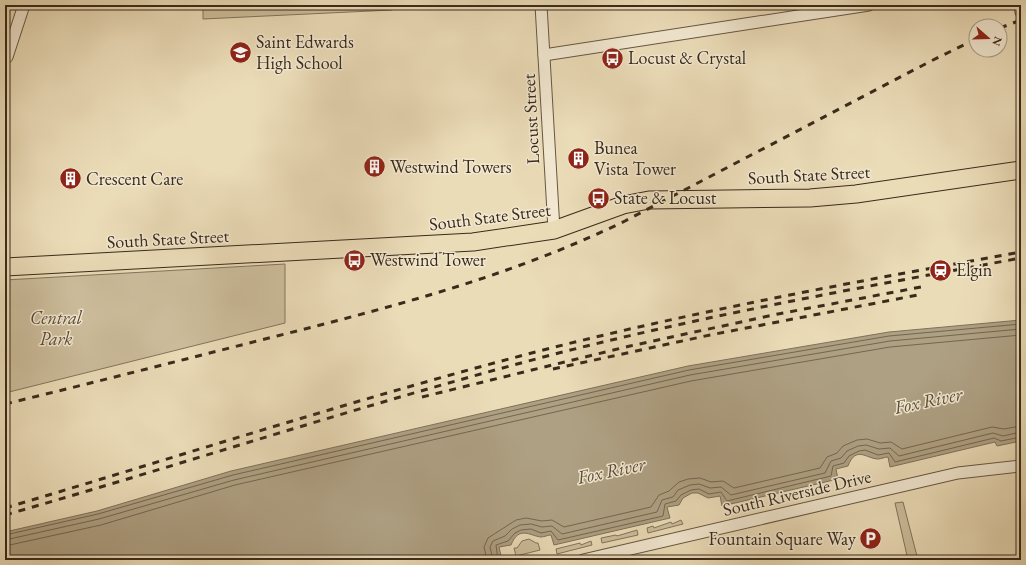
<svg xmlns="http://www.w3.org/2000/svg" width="1026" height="565" font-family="'EB Garamond',serif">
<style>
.green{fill:#cdbe9d;stroke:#83745c}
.water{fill:#aea083;stroke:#7f7159}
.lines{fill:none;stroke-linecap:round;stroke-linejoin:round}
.shore{stroke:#74664f;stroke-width:1}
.street-casing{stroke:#665742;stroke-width:13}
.primary-casing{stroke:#392b1b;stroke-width:19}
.street{stroke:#f2e8d1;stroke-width:11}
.primary{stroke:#ebdcb8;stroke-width:17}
.rail{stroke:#392b1b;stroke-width:3;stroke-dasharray:7 7;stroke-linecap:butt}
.labels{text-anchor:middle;stroke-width:3;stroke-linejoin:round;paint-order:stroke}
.poi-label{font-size:18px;fill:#392b1b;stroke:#f2e8d1;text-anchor:start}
.street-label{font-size:18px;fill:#392b1b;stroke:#f2e8d1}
.park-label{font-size:18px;font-style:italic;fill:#574835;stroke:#f2e8d1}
.water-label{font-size:19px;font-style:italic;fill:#5c4e3a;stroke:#f2e8d1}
</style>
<rect width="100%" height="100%" fill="#ebdcb8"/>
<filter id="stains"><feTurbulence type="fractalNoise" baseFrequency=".005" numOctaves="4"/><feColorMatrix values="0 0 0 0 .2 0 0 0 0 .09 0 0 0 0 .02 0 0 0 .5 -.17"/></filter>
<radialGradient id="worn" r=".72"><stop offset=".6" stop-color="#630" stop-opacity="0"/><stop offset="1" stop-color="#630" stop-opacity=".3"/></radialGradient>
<g class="green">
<polygon points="203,5 392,5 392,10 203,19"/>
<polygon points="285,264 285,323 5,393 5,280"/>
<polygon points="903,502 918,560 908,560 895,503"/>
<polygon points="681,520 683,524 648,533 647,528 653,526 654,528 671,522 672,524"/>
<polygon points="637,530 638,535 602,543 601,538 616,535 617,536"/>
<polygon points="529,539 536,543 538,543 540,550 516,556 514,548 517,548 522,541"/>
<polygon points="591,541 592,545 557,554 556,549 580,543 581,545"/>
</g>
<path class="water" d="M 1021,320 L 1021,441 L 997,446 L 995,442 L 890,467 L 888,457 C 885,457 881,459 878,459 C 867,459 856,445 848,466 L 836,469 L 838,479 L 722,506 L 720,496 L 708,498 L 698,493 L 692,493 L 683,498 L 679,505 L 667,507 L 670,518 L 554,545 L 551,535 C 548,535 544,537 541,537 C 530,536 519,525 511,545 L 499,547 L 502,560 L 5,560 L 5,532 L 97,511 L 231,471 L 688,366 L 889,332 Z"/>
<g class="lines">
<g class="shore">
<polyline points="5,535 98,514 233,475 689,370 889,336 1021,324"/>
<polyline points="5,540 99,519 234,480 690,375 890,341 1021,329"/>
<polyline points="5,546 101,525 235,485 691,381 890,347 1021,335"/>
<polyline points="487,560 484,547 488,538 516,520 526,518 542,521 552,520 564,527 651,507 659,495 669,491 679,482 688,479 700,478 711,482 723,481 734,488 820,468 827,457 837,453 843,446 857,440 867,439 880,443 891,442 902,449 992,427 1004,429 1021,426"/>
<polyline points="493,560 490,547 493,541 505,536 512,529 520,525 531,524 542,527 552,526 562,534 657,512 662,500 673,497 678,490 690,485 699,484 710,488 721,487 731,495 825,473 831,461 841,458 847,451 858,446 866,445 879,449 890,448 899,456 993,433 1003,436 1021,432"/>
<polyline points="498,560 496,545 508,541 515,533 521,530 531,529 541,533 551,531 558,540 663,516 665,504 676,501 681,495 691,490 699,489 709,494 721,492 727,501 831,476 833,466 844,463 849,456 859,451 865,450 878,455 889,453 895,462 994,438 1001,441 1021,437"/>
</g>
<defs>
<g id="street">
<polyline points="541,5 554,230"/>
<polyline points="1020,5 1021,12"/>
<polyline points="544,55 869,5"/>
<polyline points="7,57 24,5"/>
<polyline points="583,560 958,473 1021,466"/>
</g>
<polyline id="primary" points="5,267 473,242 554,230 623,205 649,200 810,198 856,194 1021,170"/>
</defs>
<use href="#street" class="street-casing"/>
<use href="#primary" class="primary-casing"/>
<use href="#street" class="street"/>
<use href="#primary" class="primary"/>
<g class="rail">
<polyline points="1000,28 1021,20"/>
<polyline points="553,369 710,335 923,294"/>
<polyline points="422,397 630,346 778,314 921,287"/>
<path d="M 5,404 C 96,382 186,359 277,336 C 396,306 514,275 625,221 L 931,61 L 976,39"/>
<path d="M 5,508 C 187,454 368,395 551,348 C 706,309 864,280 1021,252"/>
<path d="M 5,515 C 187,463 368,403 551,355 C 706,315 864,287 1021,258"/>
</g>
</g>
<defs>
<symbol id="school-disc" viewBox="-11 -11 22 22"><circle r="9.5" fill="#8f2418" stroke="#f2e8d1"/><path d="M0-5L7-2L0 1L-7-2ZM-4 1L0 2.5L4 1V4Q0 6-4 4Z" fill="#fff"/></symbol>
<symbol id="bus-disc" viewBox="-11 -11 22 22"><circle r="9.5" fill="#8f2418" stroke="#f2e8d1"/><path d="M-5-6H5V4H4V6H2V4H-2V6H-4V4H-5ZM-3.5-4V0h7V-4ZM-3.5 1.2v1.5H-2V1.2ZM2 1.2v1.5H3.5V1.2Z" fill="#fff"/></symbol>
<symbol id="building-disc" viewBox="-11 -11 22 22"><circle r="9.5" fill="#8f2418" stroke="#f2e8d1"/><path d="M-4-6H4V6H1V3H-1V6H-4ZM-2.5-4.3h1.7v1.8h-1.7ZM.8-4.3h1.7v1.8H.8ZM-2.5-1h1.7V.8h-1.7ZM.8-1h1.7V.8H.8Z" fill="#fff"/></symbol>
<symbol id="station-disc" viewBox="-11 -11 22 22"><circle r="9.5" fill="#8f2418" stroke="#f2e8d1"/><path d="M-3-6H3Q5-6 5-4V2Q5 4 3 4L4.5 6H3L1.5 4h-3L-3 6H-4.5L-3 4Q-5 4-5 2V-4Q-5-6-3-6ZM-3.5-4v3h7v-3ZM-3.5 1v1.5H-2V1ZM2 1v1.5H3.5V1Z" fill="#fff"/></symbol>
<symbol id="parking-disc" viewBox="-11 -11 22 22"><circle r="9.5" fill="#8f2418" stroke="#f2e8d1"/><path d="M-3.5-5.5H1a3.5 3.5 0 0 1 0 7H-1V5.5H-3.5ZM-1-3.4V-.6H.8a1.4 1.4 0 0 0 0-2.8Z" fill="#fff"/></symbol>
</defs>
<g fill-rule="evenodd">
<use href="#school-disc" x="228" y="40" width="25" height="25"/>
<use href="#bus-disc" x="600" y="46" width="25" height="25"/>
<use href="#building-disc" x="566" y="146" width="25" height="25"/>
<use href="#building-disc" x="362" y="154" width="25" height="25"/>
<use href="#building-disc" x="58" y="166" width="25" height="25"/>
<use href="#bus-disc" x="586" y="186" width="25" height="25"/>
<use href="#bus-disc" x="342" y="248" width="25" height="25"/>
<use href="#station-disc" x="928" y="258" width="25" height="25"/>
<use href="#parking-disc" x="858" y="526" width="25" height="25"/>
</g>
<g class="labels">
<g class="poi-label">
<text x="256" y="48">Saint Edwards<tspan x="256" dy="21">High School</tspan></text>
<text x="628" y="64">Locust &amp; Crystal</text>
<text x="594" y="154">Bunea<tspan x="594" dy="21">Vista Tower</tspan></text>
<text x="390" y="173">Westwind Towers</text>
<text x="86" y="185">Crescent Care</text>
<text x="614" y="204">State &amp; Locust</text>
<text x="370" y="266">Westwind Tower</text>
<text x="956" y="276">Elgin</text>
<text x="856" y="545" text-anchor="end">Fountain Square Way</text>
</g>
<g class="street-label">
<text transform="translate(531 119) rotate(-93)" y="6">Locust Street</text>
<text transform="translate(809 175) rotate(-3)" y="6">South State Street</text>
<text transform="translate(490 217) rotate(-7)" y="6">South State Street</text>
<text transform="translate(168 239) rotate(-3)" y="6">South State Street</text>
<text transform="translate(797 493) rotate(-13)" y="6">South Riverside Drive</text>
</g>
<g class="park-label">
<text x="56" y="324">Central<tspan x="56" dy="21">Park</tspan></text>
</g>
<g class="water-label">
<text transform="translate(928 400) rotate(-12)" y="7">Fox River</text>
<text transform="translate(611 470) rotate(-12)" y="7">Fox River</text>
</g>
</g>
<rect width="1026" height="565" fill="none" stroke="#ebdcb8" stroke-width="20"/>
<rect x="6" y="6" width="1014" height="553" fill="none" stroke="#392b1b" stroke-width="2"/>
<rect x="10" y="10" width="1006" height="545" fill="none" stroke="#392b1b"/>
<g transform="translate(988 38) rotate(110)"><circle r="19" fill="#f2e8d1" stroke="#a89c88"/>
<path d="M0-3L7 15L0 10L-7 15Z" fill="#8f2418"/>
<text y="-6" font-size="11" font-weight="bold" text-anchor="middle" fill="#392b1b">N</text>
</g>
<rect width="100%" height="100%" filter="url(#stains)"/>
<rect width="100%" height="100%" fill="url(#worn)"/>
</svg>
